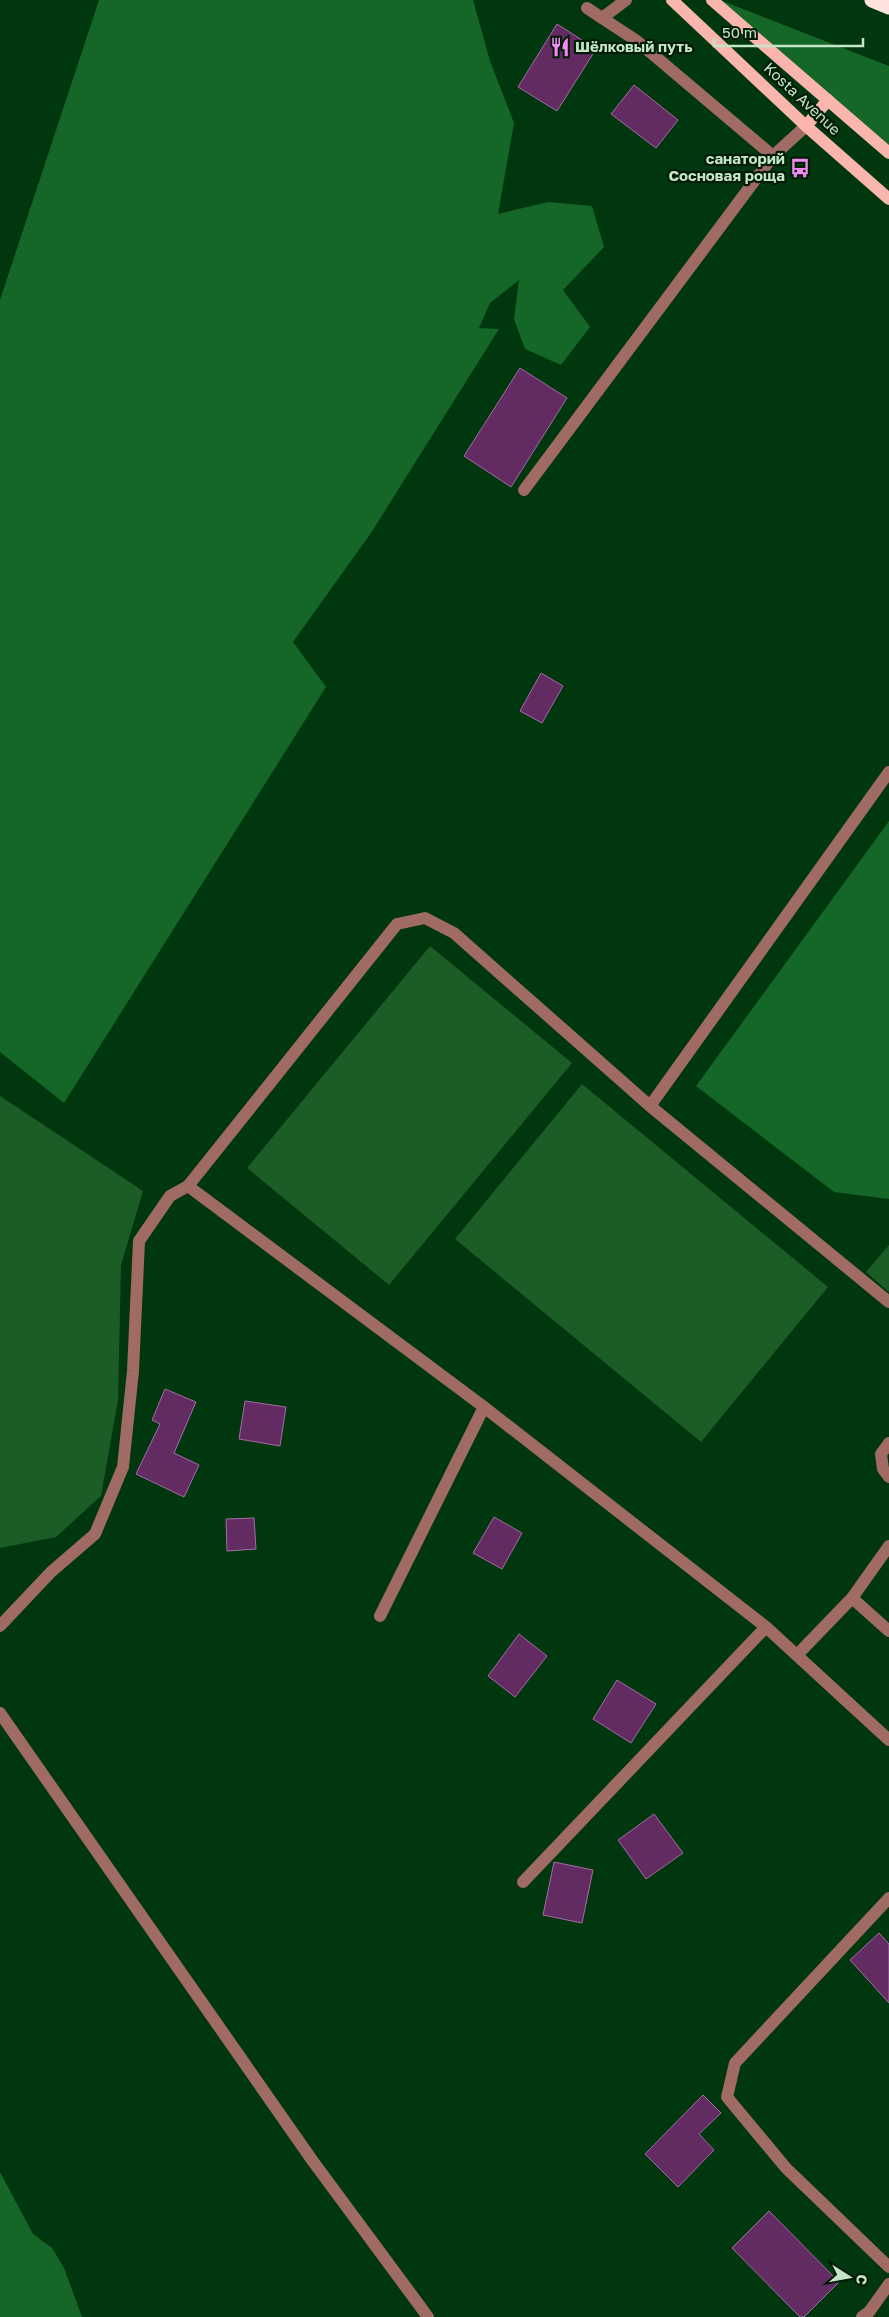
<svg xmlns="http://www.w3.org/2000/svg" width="889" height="2317" font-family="'Golos Text',sans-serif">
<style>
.green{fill:#1c5c27}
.forest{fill:#146727}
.building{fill:#622c63;stroke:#a56ba6}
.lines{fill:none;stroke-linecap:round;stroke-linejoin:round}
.minor{stroke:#a06b64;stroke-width:12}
.major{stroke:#fab6ae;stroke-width:12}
.highway{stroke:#fee2de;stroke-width:15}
.labels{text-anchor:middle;stroke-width:4.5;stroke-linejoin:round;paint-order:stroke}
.poi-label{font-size:15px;font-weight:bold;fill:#c4e5c6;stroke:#011b05;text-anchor:start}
.street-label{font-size:15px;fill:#c4e5c6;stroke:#011b05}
</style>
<rect width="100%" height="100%" fill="#01370e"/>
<g class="green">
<polygon points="430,946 572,1063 389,1285 247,1168"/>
<polygon points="582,1084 828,1287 701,1442 455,1239"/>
<polygon points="0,1096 143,1191 121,1265 118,1400 101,1496 56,1537 0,1548"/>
<polygon points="889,1245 889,1292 866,1272"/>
</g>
<g class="forest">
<polygon points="99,0 473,0 490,61 514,123 498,214 548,202 592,206 604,247 563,290 590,327 561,365 525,349 514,319 519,280 490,303 479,328 499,329 371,533 293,642 326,687 64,1103 0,1052 0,300"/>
<polygon points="720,0 889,66 889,148"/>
<polygon points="889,821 889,1199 834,1192 696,1086"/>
<polygon points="0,2172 33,2234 52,2248 64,2268 82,2317 0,2317"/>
</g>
<g class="building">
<polygon points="557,24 596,49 557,111 518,87"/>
<polygon points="634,85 678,120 656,148 611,114"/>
<polygon points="520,368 567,398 511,487 464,456"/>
<polygon points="541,673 563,686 542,723 520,711"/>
<polygon points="165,1389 196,1402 174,1453 199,1465 184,1497 136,1474 160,1424 152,1420"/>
<polygon points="245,1401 286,1407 280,1446 239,1439"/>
<polygon points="494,1517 522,1533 502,1569 473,1553"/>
<polygon points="254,1518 256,1549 227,1551 226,1519"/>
<polygon points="519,1634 547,1656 515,1697 488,1676"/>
<polygon points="617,1680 656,1704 631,1743 593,1719"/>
<polygon points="654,1814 683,1853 646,1879 618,1840"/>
<polygon points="554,1862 593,1870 582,1923 543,1915"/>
<polygon points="879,1933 889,1944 889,2003 850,1960"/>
<polygon points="703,2095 721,2113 699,2134 714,2150 678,2187 645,2154"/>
<polygon points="769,2211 839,2282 804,2317 800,2317 732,2248"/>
</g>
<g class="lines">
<g class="minor">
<polyline points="626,0 602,18 637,41 773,156"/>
<polyline points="587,8 602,18"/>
<polyline points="524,490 773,156 806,126"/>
<polyline points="650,1106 889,772"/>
<polyline points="889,1443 881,1454 883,1469 889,1477"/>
<polyline points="852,1598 889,1631"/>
<polyline points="380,1616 484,1407"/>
<polyline points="0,1626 51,1572 95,1534 123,1467 133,1371 139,1241 170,1196 188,1186"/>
<polyline points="766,1627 484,1407 188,1186 397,924 425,918 454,933 650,1106 889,1302"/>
<polyline points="797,1655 852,1598 889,1546"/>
<polyline points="0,1713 312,2160 428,2317"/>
<polyline points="523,1882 766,1627 889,1740"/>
<polyline points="889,1898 735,2063 727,2097 786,2168 889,2267"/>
<polyline points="862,2317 869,2312 889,2284"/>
</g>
<g class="major">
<polyline points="672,0 806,126 889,199"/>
<polyline points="712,0 889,153"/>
<polyline points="806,126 828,100"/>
</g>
<polyline class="highway" points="872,0 889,7"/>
</g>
<defs>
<symbol id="restaurant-bare" viewBox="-9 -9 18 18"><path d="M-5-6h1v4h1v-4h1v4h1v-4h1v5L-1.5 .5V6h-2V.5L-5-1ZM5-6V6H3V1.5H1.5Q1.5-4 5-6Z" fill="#f28af3" stroke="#011b05" stroke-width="2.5" paint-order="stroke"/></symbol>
<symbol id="bus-bare" viewBox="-9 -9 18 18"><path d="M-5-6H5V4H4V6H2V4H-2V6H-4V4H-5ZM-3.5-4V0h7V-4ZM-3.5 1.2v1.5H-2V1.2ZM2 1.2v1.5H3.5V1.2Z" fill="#f28af3" stroke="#011b05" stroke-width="2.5" paint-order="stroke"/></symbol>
</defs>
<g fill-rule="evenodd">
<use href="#restaurant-bare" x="546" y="33" width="28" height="28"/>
<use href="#bus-bare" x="786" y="154" width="28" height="28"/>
</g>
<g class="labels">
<g class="poi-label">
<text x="575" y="52">Шёлковый путь</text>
<text x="785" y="164" text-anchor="end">санаторий<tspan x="785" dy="17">Сосновая роща</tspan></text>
</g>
<g class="street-label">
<text transform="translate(802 99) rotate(43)" y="5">Kosta Avenue</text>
</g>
</g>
<g transform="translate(849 2277) rotate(101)" stroke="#011b05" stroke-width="4" paint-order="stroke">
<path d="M0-4L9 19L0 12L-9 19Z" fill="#c4e5c6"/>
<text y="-8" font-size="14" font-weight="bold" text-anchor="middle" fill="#c4e5c6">С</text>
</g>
<path d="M714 38v8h149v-8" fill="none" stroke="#c4e5c6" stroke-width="2.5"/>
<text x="722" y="38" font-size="15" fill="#c4e5c6" stroke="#011b05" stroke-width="4" paint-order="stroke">50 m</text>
</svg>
